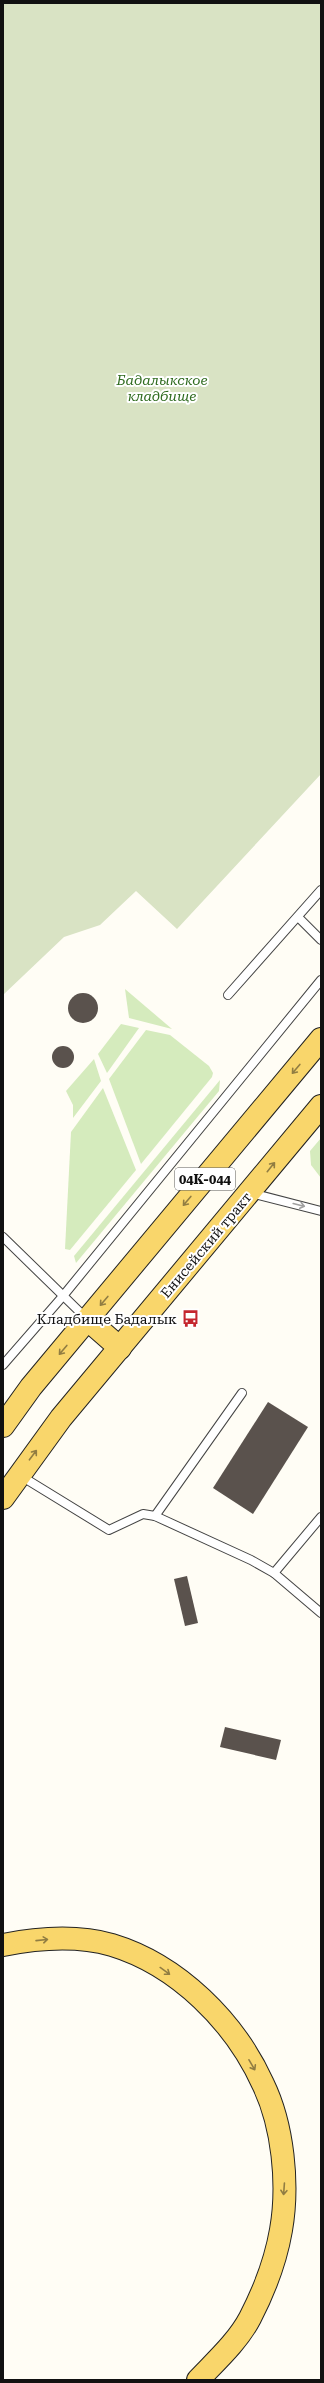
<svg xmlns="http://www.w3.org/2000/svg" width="324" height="2383" font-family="'Roboto Serif',serif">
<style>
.green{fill:#d5ebbd}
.cemetery{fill:#d9e3c4}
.building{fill:#5a524d}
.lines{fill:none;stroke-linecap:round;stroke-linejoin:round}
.service-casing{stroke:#444;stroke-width:10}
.primary-casing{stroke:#222;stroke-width:24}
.service{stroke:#fff;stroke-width:8}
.primary{stroke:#f9d66b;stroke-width:22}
.oneway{stroke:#917d42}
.oneway2{stroke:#a0a0a0}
.labels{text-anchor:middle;stroke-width:4;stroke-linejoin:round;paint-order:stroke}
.shield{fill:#fff;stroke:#585858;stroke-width:1}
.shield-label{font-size:13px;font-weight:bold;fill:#111}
.park-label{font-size:14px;font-style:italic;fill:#2f6b1f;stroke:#fff}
.street-label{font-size:14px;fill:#111;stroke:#fff}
.poi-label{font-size:14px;fill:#111;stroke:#fff;text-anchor:end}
</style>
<rect width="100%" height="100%" fill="#fffdf5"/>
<g class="green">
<polygon points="125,989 172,1029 129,1018"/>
<polygon points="121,1024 139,1028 107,1073 98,1054"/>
<polygon points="146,1030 170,1035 209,1066 213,1073 212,1077 141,1164 109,1079"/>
<polygon points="94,1059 101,1081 73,1118 73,1105 66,1091"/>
<polygon points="220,1080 219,1091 76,1263 74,1256"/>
<polygon points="103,1088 136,1170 70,1250 65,1249 71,1132"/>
<polygon points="321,1138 321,1178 311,1165 310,1151"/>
</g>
<polygon class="cemetery" points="3,3 321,3 321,774 177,929 136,891 100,925 64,937 3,995"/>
<g class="building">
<circle cx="83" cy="1008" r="15"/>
<circle cx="63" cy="1057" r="11"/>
<polygon points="268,1402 308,1427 253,1514 213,1488"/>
<polygon points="187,1576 198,1623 185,1626 174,1579"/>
<polygon points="225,1727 281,1740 276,1760 220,1747"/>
</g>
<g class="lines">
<defs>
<g id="service">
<polyline points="298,917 321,940"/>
<polyline points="228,995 321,890"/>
<polyline points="251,1193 321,1211"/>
<polyline points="3,1237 87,1319"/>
<polyline points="3,1365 63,1296 321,980"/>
<polyline points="21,1476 109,1530 143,1514 155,1516 251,1560 274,1573 321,1613"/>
<polyline points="155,1516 242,1393"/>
<polyline points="274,1573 321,1517"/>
</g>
<g id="primary">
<polyline points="88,1320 120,1348"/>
<polyline points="3,1426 31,1387 321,1039"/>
<polyline points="3,1498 61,1418 321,1106"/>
<path d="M 3,1945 C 38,1938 77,1935 112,1945 C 178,1965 235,2022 263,2084 C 283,2125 289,2184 281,2230 C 276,2259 264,2291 250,2318 C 238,2341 216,2361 198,2380"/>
</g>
</defs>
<use href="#service" class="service-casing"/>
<use href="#primary" class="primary-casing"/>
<use href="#service" class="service"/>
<use href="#primary" class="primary"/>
</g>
<defs><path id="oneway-shaft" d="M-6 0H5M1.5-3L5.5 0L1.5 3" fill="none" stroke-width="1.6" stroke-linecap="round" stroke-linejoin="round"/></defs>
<g class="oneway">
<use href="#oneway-shaft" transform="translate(296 1069) rotate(130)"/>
<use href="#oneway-shaft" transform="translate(271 1167) rotate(-51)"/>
<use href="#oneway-shaft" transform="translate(187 1201) rotate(130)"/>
<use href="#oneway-shaft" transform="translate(104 1301) rotate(130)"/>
<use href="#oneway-shaft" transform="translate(63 1350) rotate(130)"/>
<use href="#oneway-shaft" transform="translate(33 1455) rotate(-53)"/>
<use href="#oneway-shaft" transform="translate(42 1940) rotate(-6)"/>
<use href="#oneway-shaft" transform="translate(165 1971) rotate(36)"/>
<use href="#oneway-shaft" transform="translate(252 2065) rotate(60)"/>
<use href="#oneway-shaft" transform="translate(284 2189) rotate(94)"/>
</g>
<use class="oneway2" href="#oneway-shaft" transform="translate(299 1205) rotate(14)"/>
<defs>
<symbol id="bus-bare" viewBox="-9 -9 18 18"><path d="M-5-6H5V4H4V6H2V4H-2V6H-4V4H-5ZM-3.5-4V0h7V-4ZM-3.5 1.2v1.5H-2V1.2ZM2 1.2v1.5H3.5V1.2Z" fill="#c4262e" stroke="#fff" stroke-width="2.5" paint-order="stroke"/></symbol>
</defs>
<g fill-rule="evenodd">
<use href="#bus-bare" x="178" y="1306" width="25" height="25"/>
</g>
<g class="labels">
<rect class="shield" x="175" y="1168" width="60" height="22" rx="3"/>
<g class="shield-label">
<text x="205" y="1184">04К-044</text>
</g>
<g class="park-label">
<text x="162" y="385">Бадалыкское<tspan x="162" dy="16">кладбище</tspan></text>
</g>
<g class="street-label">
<text transform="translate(206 1245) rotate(-50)" y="5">Енисейский тракт</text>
</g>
<g class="poi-label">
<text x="177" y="1324">Кладбище Бадалык</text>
</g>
</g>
<rect width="324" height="2383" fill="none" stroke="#111111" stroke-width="8"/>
</svg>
